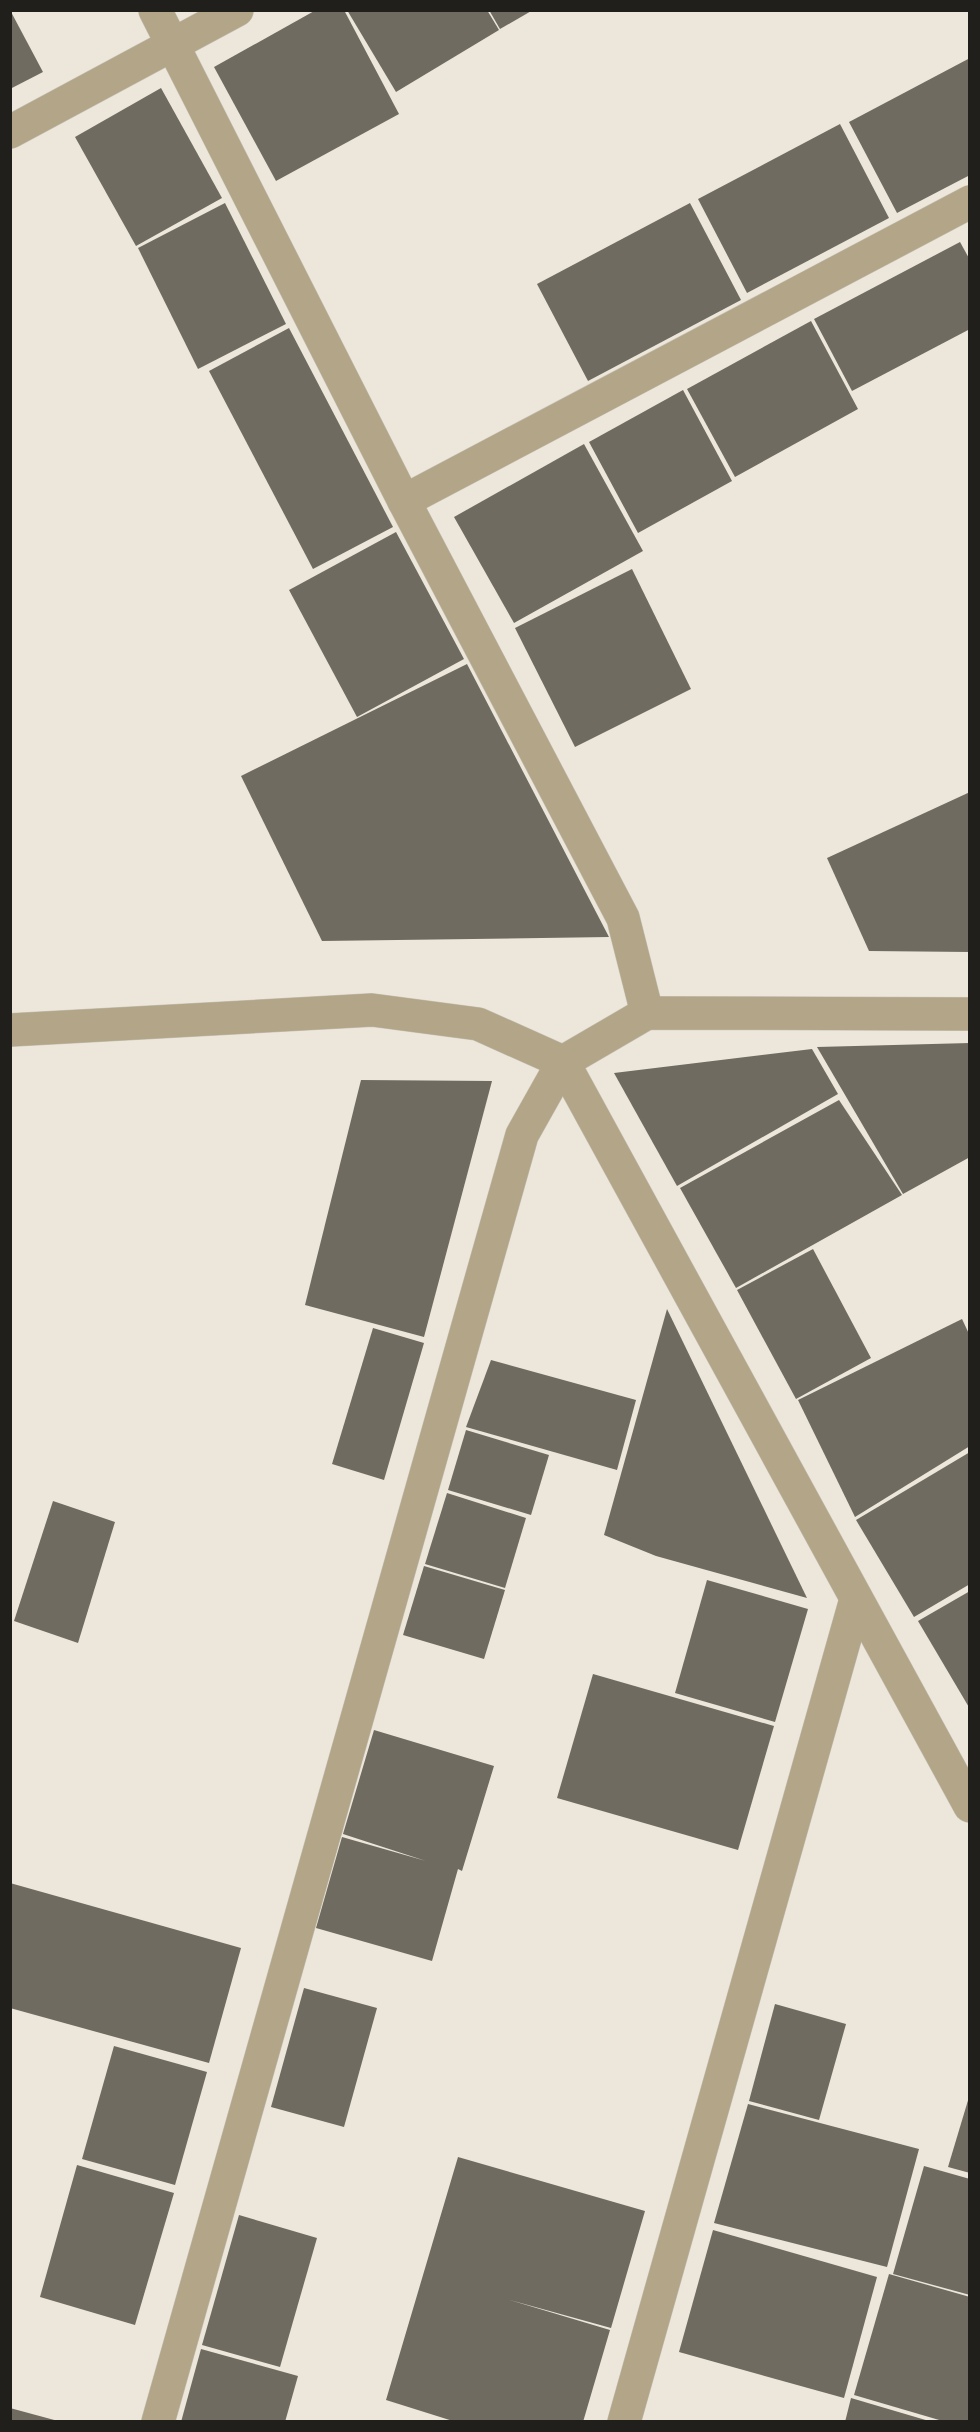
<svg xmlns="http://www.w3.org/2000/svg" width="980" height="2432" font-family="Mulish,sans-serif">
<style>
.building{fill:#706b60}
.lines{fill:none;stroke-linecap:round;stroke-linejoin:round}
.minor-casing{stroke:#c7c3b8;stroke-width:34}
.minor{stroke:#b3a688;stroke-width:33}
</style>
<rect width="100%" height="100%" fill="#ece7da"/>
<g class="building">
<polygon points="10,10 43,72 10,89"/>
<polygon points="316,10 344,10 399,114 276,181 214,67"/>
<polygon points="347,10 487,10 499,30 396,92"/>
<polygon points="489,10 533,10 500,29"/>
<polygon points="970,58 970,175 897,213 849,122"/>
<polygon points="161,88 222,198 136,246 75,137"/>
<polygon points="840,124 889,218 747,293 698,199"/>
<polygon points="225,203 286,324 198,369 138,248"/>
<polygon points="690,203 741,300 588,381 537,284"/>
<polygon points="960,242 970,260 970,329 852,391 814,319"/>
<polygon points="811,321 858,409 735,477 687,389"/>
<polygon points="289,328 393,527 313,569 209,371"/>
<polygon points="683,390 732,481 638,533 589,442"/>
<polygon points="584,444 643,551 514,623 454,517"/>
<polygon points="396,532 464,659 357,717 289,590"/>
<polygon points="632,569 691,689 575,747 515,628"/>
<polygon points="467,664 609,937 322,941 241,776"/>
<polygon points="970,792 970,952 869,951 827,858"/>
<polygon points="970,1043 970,1157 903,1194 817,1047"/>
<polygon points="812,1049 838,1094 677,1186 614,1073"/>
<polygon points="361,1080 492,1081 424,1337 305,1305"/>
<polygon points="839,1100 902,1195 736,1288 680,1188"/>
<polygon points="813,1249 871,1358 796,1399 737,1290"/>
<polygon points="667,1309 807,1598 656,1556 604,1535"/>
<polygon points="962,1319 970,1336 970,1446 855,1517 798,1400"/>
<polygon points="373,1328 424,1343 384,1480 332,1464"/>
<polygon points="491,1360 636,1400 617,1470 466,1427"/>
<polygon points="466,1430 549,1455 531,1515 448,1490"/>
<polygon points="970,1452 970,1584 914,1617 856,1520"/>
<polygon points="447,1493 526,1518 505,1588 425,1564"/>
<polygon points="53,1501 115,1522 78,1643 14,1621"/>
<polygon points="424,1566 505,1590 484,1659 403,1635"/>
<polygon points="707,1580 808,1609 775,1722 675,1693"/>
<polygon points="970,1591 970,1709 918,1621"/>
<polygon points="593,1674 774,1726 738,1850 557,1798"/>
<polygon points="374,1730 494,1766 462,1871 458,1869 432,1961 316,1928 342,1837 426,1861 343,1834"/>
<polygon points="10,1883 241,1948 209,2063 10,2008"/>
<polygon points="304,1988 377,2008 344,2127 271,2107"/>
<polygon points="775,2004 846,2024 819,2120 749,2101"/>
<polygon points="114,2046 207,2072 175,2185 82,2159"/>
<polygon points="969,2097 970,2097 970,2173 948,2167"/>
<polygon points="748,2104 919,2149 887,2267 714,2223"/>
<polygon points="458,2157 645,2211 611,2328 503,2298 610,2330 583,2422 456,2422 386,2400"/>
<polygon points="77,2165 174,2193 135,2325 40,2297"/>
<polygon points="924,2166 970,2179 970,2295 893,2274"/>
<polygon points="239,2215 317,2238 280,2367 202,2345"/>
<polygon points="713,2230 877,2277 844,2398 679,2352"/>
<polygon points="889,2274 970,2297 970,2422 946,2422 854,2395"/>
<polygon points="201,2349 298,2376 285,2422 181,2422"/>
<polygon points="851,2398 929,2421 929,2422 845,2422"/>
<polygon points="10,2408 58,2421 58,2422 10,2422"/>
</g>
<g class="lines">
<defs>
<g id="minor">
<polyline points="155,10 404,501 623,918 647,1013"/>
<polyline points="10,132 237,10"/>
<polyline points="404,501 970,202"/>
<polyline points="10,1030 372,1010 478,1024 563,1062 970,1806"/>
<polyline points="158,2422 522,1135 563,1062 647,1013 970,1014"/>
<polyline points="624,2422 856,1599"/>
</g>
</defs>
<use href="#minor" class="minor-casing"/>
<use href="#minor" class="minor"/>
</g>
<rect width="980" height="2432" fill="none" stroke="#211f1b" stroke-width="24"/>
</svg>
